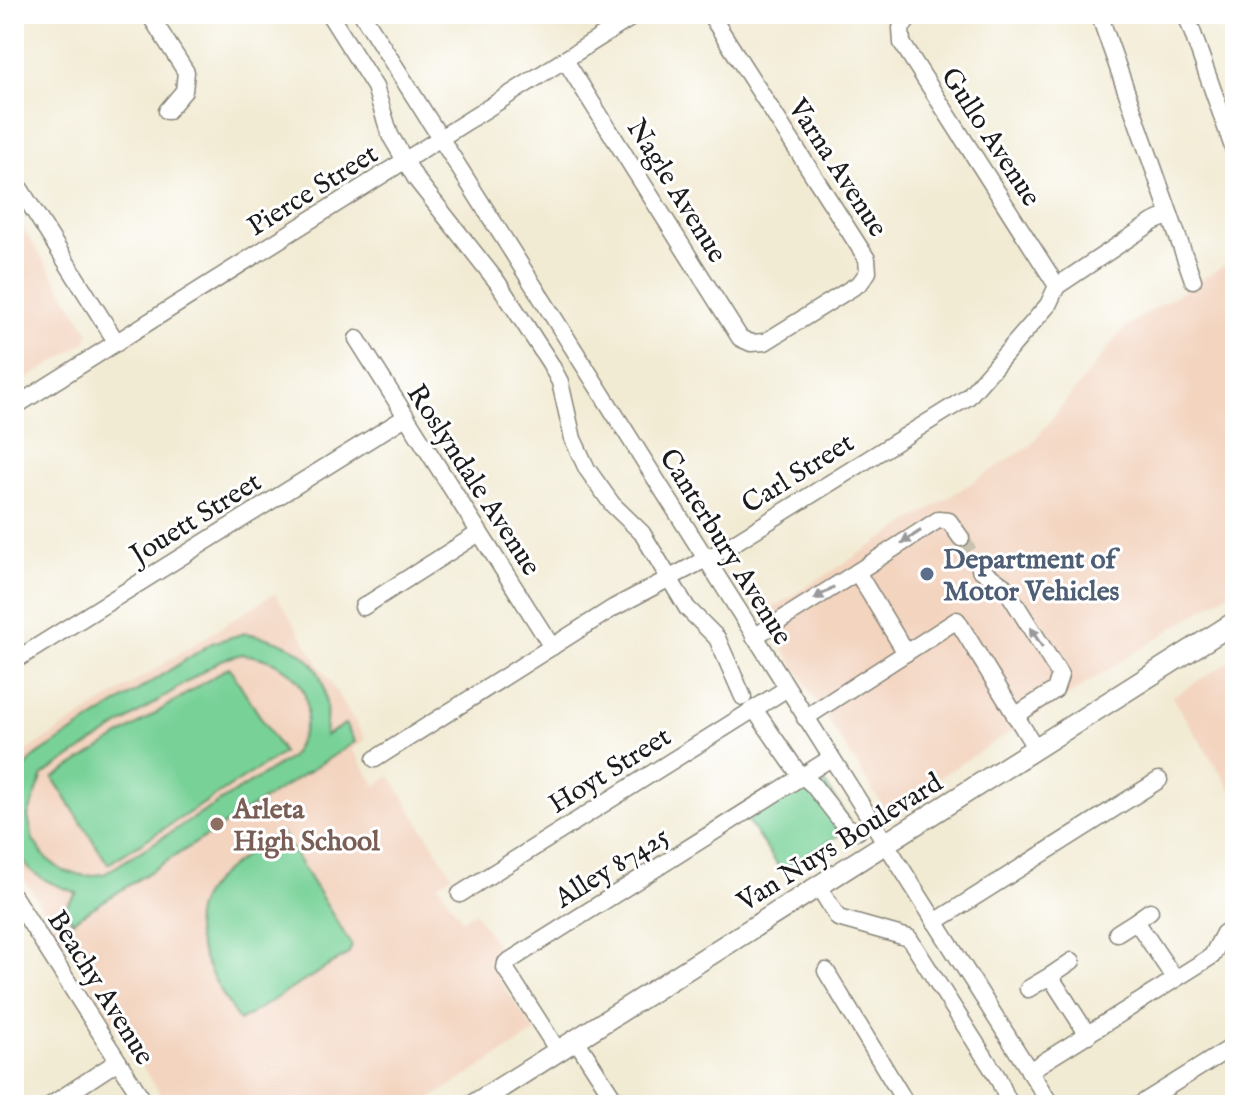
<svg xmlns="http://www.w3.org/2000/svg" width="1249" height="1119" font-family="'IM FELL English',serif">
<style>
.built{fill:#f3d4bf}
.green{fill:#78d298;stroke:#4a775a;stroke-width:2;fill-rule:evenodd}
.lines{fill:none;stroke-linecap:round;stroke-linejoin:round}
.minor-tunnel{stroke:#c7c2af;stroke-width:16;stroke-dasharray:16 8;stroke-linecap:butt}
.minor-casing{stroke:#878478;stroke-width:19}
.major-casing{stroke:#878478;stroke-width:23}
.minor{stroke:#fff;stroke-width:16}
.major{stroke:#fff;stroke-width:20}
.oneway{fill:#999}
.service-dot{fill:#5c6f8a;stroke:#fff;stroke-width:3}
.education-dot{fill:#8d6e63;stroke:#fff;stroke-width:3}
.labels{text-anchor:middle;stroke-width:6;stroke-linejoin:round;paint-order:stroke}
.street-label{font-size:28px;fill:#1c1c1c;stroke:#fff}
.service-label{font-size:28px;font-weight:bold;fill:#4e5e75;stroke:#fff;text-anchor:start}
.education-label{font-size:28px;font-weight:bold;fill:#785e54;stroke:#fff;text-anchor:start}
</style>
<rect width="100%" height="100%" fill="#fff"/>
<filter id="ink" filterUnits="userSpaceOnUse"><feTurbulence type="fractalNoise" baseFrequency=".0125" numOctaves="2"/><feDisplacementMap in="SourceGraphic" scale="16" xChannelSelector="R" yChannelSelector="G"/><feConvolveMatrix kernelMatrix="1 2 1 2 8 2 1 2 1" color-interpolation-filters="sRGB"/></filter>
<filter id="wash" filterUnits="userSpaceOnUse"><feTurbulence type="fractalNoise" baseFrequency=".006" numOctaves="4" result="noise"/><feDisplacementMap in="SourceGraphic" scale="32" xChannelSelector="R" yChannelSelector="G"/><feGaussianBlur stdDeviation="1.8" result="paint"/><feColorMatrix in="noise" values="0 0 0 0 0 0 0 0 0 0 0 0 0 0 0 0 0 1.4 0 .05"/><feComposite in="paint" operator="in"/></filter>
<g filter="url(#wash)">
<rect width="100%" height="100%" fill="#f2ebd4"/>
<g class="built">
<polygon points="14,214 89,332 86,342 14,388"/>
<polygon points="1235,259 1235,589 891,808 884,808 762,615 1030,446 1125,327"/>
<polygon points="275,593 366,740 352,749 376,786 390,776 452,875 438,884 462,920 475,912 501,953 487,963 536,1032 421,1105 167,1105 14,863 14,759"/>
<polygon points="1235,658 1235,796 1172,697"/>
</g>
<g class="green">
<path d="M 245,633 C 310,645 333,668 325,736 L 345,724 L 355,742 L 72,921 L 64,908 L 77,893 C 34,877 14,869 14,820 C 14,785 13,784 34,757 L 212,643 ZM 242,654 C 305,662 325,706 290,758 L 104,874 L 86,876 L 63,871 L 46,858 L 33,840 L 28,816 L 43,775 L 221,660 Z"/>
<polygon points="229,667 283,753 108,864 53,778"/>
<polygon points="819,774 851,824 846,831 781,870 747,820 773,802 784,801 785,794"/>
<path d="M 281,832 L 352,946 L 348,954 L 239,1021 C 175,919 176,897 281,832 Z"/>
</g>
</g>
<g filter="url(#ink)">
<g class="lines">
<polyline class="minor-tunnel" points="961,538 980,569"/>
<defs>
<g id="minor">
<polyline points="149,14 186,72 184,91 167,111"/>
<polyline points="329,14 375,87 390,135 416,179 498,283 550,363 560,382 573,439 587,469 612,504 642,533 687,608 717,638 743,697"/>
<polyline points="362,14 1051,1105"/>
<polyline points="913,14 901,28 902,43 1057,286"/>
<polyline points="1099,14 1193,280"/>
<polyline points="1186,14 1235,153"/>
<polyline points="565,60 740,338 751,343 765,342 860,283 868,272 867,259 710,14"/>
<polyline points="14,179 117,343"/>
<polyline points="357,339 552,647"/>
<polyline points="14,407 637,14"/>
<polyline points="980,569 1005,587 1060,675 1055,690 1015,716"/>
<polyline points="857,572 938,520 949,521 961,538"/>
<polyline points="363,607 479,533"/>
<polyline points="754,637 857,572 906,653"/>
<polyline points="14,661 404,418"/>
<polyline points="754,709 797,771 813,785 845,826 858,831"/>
<polyline points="805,718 957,620 1036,749"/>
<polyline points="375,759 613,608 721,551 968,397 1048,305 1057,286 1153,222 1170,215"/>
<polyline points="819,887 838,918 909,938 998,1078 1010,1105"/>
<polyline points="460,894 786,689"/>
<polyline points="14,897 146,1105"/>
<polyline points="1136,921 1150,911"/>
<polyline points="935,922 1159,780"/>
<polyline points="1117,933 1136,921 1175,979"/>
<polyline points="826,971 907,1105"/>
<polyline points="1050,976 1072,961"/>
<polyline points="1028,989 1050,976 1088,1035"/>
<polyline points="576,1040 618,1105"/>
<polyline points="558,1051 505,968 506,963 831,758"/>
<polyline points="1029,1071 1212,956 1224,933 1235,927"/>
<polyline points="51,1105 118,1061"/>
<polyline points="1139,1105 1235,1045"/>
</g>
<polyline id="major" points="473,1105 1235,622"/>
</defs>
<use href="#minor" class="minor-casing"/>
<use href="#major" class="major-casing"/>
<use href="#minor" class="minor"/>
<use href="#major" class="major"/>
</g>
<defs><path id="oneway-solid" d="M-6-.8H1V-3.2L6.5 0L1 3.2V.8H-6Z" transform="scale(2)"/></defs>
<g class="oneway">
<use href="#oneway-solid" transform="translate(911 537) rotate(147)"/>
<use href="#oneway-solid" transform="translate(824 593) rotate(148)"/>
<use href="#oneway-solid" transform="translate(1036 637) rotate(-123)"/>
</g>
</g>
<circle class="service-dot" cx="927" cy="574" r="8"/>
<circle class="education-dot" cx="217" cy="824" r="8"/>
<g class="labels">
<g class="street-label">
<text transform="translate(992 136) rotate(57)" y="10">Gullo Avenue</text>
<text transform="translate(839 167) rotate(57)" y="10">Varna Avenue</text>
<text transform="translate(312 189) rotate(-32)" y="10">Pierce Street</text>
<text transform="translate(678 190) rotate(58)" y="10">Nagle Avenue</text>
<text transform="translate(797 472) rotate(-32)" y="10">Carl Street</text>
<text transform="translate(475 479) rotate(57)" y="10">Roslyndale Avenue</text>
<text transform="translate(195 517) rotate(-32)" y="10">Jouett Street</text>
<text transform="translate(727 546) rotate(58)" y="10">Canterbury Avenue</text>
<text transform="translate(609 769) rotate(-32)" y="10">Hoyt Street</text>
<text transform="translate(839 841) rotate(-32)" y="10">Van Nuys Boulevard</text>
<text transform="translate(611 866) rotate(-32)" y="10">Alley 87425</text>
<text transform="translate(102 987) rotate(58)" y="10">Beachy Avenue</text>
</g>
<g class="service-label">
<text x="943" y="568">Department of<tspan x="943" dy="32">Motor Vehicles</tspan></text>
</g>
<g class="education-label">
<text x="233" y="818">Arleta<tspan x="233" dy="32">High School</tspan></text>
</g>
</g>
<rect width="1249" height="1119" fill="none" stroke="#fff" stroke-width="48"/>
</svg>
